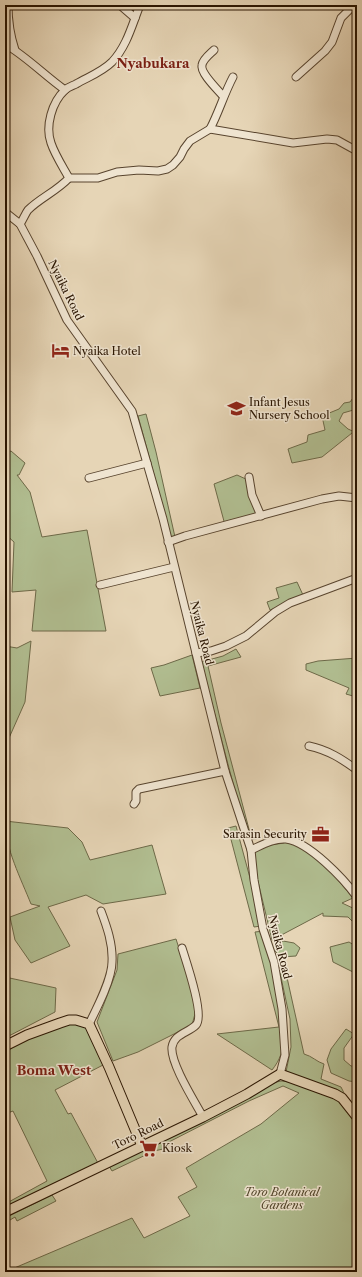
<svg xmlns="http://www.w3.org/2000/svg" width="362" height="1277" font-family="'Libre Caslon Text',serif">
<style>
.green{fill:#b1be91;stroke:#6d6948}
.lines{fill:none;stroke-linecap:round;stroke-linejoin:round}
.minor-casing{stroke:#58442e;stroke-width:9}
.major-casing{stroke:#291400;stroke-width:11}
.minor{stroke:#efe4d0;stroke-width:7}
.major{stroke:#e6d5b6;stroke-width:9}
.labels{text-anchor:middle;stroke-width:3;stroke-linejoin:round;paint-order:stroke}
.street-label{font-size:11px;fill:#291400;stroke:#efe4d0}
.poi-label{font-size:11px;fill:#291400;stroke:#efe4d0;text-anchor:start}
.park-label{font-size:11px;font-style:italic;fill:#52472c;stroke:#efe4d0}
.quarter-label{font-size:13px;font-weight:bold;fill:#7a1f14;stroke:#efe4d0}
</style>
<rect width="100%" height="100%" fill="#e6d5b6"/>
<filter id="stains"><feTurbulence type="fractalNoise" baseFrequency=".005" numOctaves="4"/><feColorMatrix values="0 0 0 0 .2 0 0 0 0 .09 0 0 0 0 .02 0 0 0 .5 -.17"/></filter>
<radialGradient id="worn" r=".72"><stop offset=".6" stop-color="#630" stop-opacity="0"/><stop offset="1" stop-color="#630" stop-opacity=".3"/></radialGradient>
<g class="green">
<polygon points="357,397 357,409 343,413 339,421 348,429 357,433 357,445 352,433 322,457 292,463 288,449 307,442 308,435 325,430 322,416 339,409 344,403 350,402 353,398"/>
<polygon points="146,414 156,452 175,537 171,537 138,416"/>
<polygon points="11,451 25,463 19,475 17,475 30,492 42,537 87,530 106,631 32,631 36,590 12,592 14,542 5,534 5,453"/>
<polygon points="237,475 248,480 259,515 225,525 214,484"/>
<polygon points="297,582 303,595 332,589 270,610 267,602 279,598 276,588"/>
<polygon points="31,641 25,702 5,747 5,646 17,648"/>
<polygon points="236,649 241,657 208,666 221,723 250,833 261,838 248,840 201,662 223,656"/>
<polygon points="192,655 200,688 160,696 151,668 164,665"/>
<polygon points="357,658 357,696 353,696 346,694 349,688 306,670 306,664 318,661"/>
<path d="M 5,821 L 68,828 L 82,842 L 90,860 L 152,845 L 166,894 L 103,904 L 86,895 L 48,907 L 70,946 L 31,963 L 15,940 L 10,917 L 40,906 L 31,904 C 21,879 5,848 5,821 Z"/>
<polygon points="236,826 250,878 261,926 254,927 228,828"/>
<polygon points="288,840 321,860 353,898 342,903 357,910 357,926 348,917 323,916 323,913 272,940 250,848 284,843"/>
<path d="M 264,931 C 271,962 279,992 281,1023 C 282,1033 283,1044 281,1054 C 279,1060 276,1065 272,1070 L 217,1034 L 279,1027 L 255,932 Z"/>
<polygon points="176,939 192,989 196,1010 192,1025 138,1052 113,1061 97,1022 117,970 118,954"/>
<polygon points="283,941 294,943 300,948 296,956 281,957 275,951 278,944"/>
<polygon points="349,942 357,947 357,974 333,962 330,947"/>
<path d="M 280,973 L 286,973 L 304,1054 C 312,1056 317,1062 324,1064 L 321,1079 L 341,1087 L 345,1095 L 286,1072 L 291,1047 L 290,1019 Z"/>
<polygon points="5,977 56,988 55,1012 5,1038"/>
<polygon points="68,1023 76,1023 86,1027 103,1065 55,1090 68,1114 71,1113 99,1165 5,1212 5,1204 47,1181 13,1111 5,1114 5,1047"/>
<polygon points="346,1029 354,1034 344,1048 344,1060 351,1066 357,1067 357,1082 349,1081 331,1073 327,1060 331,1049"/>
<polygon points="281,1081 290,1082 340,1099 357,1122 357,1272 5,1272 132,1218 144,1238 190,1216 178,1197 197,1187 186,1168 261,1124 299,1093 283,1086 249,1101 163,1145 163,1149 154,1151 112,1171 109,1166 268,1084"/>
<polygon points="52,1195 56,1201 17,1221 15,1217 5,1223 5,1218"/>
</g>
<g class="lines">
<defs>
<g id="minor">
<path d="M 8,5 C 8,21 10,35 15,50"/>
<polyline points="120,5 135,18"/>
<path d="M 5,44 C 27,57 44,75 65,90"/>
<path d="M 214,50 C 210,54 203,59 202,65 C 200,73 218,90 223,96"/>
<polyline points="296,77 325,51 332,42 341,18 354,5"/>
<path d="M 210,129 C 219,112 224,94 233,77"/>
<polyline points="69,178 98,178 117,172 139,170 158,171 167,169 173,165 180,157 184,149 190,141 210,129 293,143 327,139 337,140 357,151"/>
<polyline points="5,212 20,224 37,256 67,320 132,411 163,519 225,771 251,850 254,880 263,929 274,962 282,1009 285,1055 280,1074"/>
<path d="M 20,224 C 23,220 25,214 28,210 C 40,198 57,191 69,178 C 63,167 55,155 51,143 C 45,126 52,102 65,90 C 68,87 72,86 76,84 C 88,77 102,72 112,62 C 127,46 132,25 140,5"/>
<polyline points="249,477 252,495 261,516"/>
<polyline points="89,478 147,463"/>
<polyline points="168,542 185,536 322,499 339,496 357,498"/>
<polyline points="100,585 174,567"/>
<polyline points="196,653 211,651 226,646 246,636 275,612 290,603 357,578"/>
<path d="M 309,746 C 328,750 342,759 357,770"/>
<polyline points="134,804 136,801 136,792 139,789 225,771"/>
<path d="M 251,850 C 262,845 274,838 286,839 C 309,842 344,879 357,897"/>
<path d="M 182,948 C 186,961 205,1016 196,1025 C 188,1033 174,1034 172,1047 C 170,1063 195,1102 203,1117"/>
<path d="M 89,1024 C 97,1008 112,979 112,962 C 113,944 107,927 101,911"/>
</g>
<g id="major">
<polyline points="5,1046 27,1035 60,1023 69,1020 76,1020 89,1024 109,1067 142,1146"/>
<polyline points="5,1212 203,1117 247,1094 280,1074 335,1094 342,1098 357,1117"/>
</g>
</defs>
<use href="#minor" class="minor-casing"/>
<use href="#major" class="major-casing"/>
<use href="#minor" class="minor"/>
<use href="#major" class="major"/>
</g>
<defs>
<symbol id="hotel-bare" viewBox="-9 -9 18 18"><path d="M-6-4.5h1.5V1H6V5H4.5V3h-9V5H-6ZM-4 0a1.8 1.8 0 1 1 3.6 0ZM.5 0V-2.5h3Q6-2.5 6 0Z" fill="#8f2418" stroke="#efe4d0" stroke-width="2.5" paint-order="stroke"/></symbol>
<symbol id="school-bare" viewBox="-9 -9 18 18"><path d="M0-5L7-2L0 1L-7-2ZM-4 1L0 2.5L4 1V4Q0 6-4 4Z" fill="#8f2418" stroke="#efe4d0" stroke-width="2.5" paint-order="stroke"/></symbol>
<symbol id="office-bare" viewBox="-9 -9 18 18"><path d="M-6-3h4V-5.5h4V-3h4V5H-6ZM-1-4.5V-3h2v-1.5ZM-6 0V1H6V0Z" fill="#8f2418" stroke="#efe4d0" stroke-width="2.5" paint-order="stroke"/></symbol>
<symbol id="supermarket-bare" viewBox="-9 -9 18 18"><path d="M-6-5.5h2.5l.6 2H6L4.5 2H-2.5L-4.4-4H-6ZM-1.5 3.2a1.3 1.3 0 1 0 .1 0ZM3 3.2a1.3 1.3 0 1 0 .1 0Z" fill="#8f2418" stroke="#efe4d0" stroke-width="2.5" paint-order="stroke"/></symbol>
</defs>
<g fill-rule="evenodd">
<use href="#hotel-bare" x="48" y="338" width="25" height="25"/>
<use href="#school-bare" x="224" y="396" width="25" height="25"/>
<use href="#office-bare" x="308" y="822" width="25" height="25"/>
<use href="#supermarket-bare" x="136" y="1136" width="25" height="25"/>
</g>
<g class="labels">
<g class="street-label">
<text transform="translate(66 290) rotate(64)" y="4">Nyaika Road</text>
<text transform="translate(202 633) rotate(76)" y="4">Nyaika Road</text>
<text transform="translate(280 947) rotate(76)" y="4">Nyaika Road</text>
<text transform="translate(138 1134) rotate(-26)" y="4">Toro Road</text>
</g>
<g class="poi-label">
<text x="73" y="355">Nyaika Hotel</text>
<text x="249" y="406">Infant Jesus<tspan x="249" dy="13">Nursery School</tspan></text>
<text x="307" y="838" text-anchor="end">Sarasin Security</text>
<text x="162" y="1152">Kiosk</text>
</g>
<g class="park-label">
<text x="282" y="1196">Toro Botanical<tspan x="282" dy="13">Gardens</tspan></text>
</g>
<g class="quarter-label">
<text x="153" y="68">Nyabukara</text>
<text x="54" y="1075">Boma West</text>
</g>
</g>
<rect width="362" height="1277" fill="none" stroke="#e6d5b6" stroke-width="20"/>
<rect x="6" y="6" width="350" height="1265" fill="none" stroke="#291400" stroke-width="2"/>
<rect x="10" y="10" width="342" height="1257" fill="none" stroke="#291400"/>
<rect width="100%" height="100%" filter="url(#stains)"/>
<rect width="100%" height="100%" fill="url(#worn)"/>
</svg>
